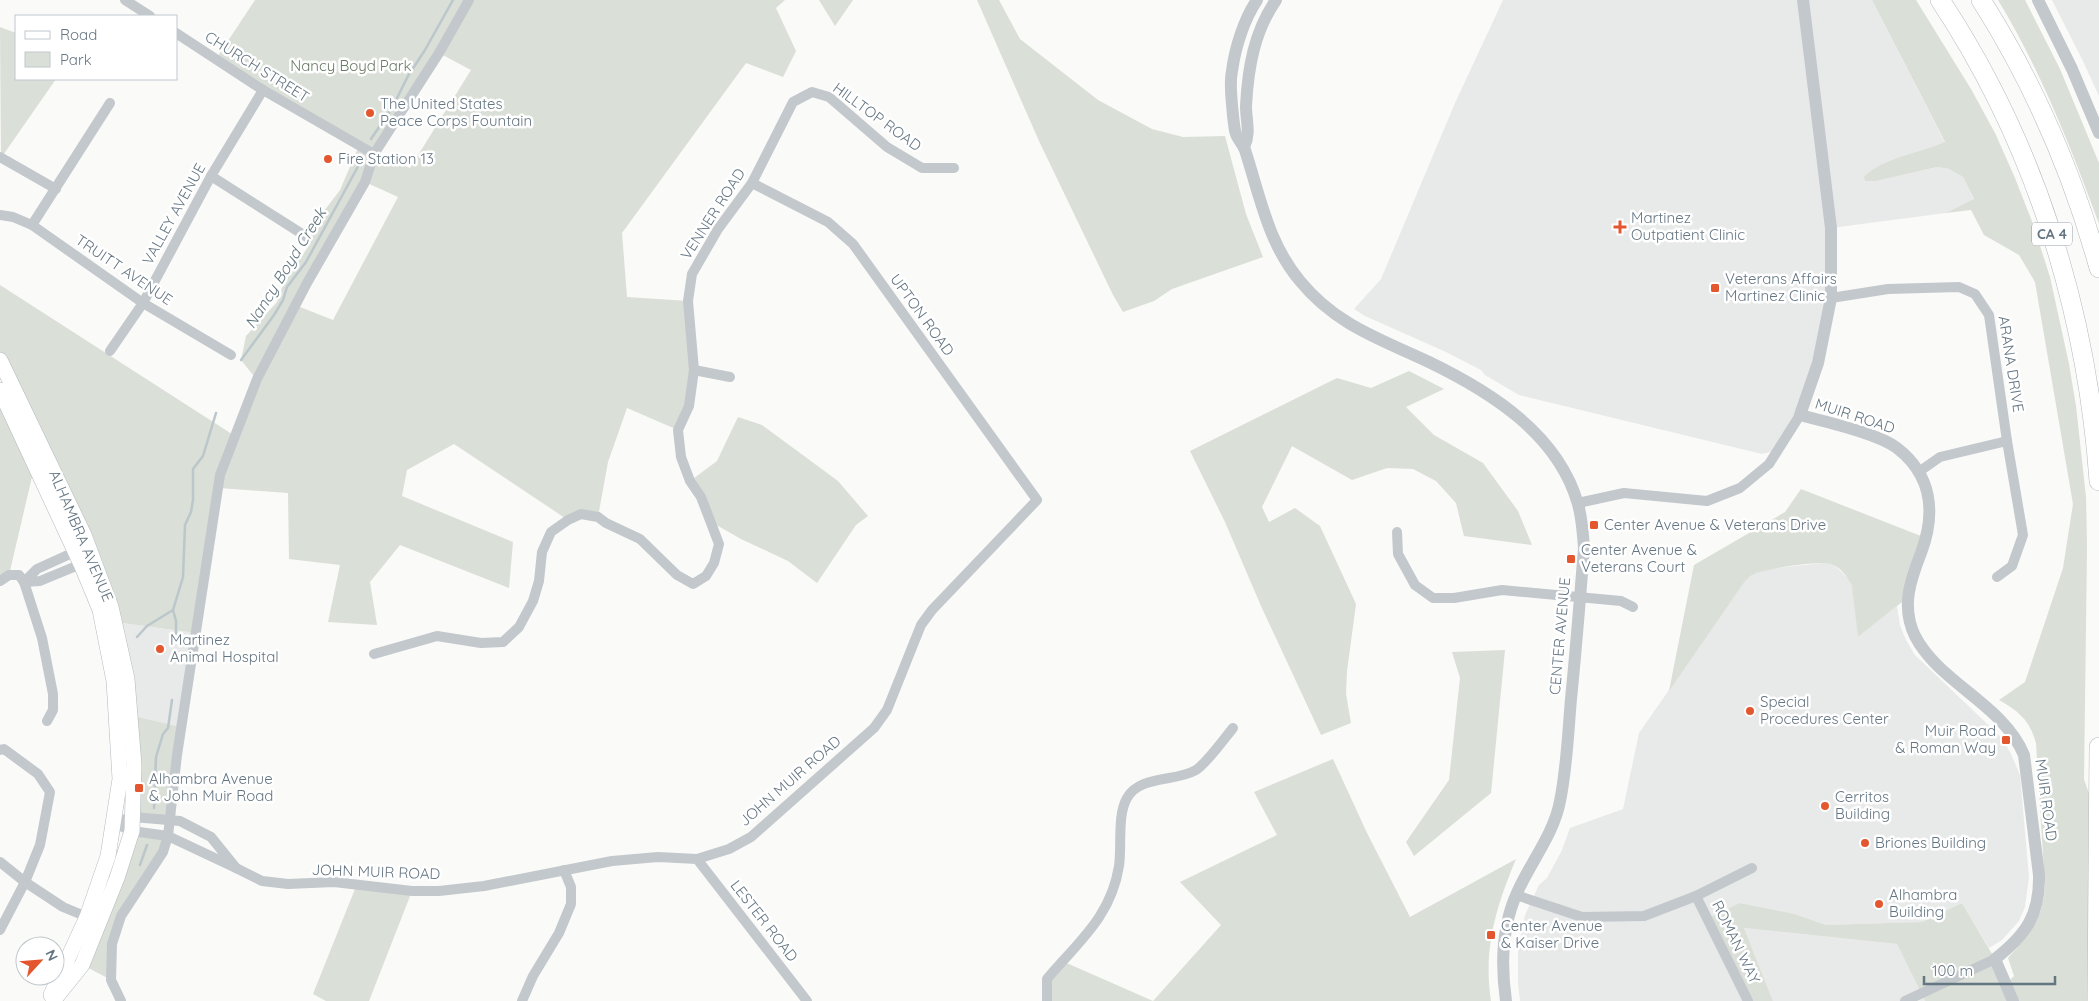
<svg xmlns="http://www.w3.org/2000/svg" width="2099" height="1001" font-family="Quicksand,sans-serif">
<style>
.built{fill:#e8e9e9}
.green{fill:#dadfd7;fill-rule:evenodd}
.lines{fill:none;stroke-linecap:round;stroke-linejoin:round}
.stream{stroke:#bbc7cb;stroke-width:2.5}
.secondary-casing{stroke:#b3babf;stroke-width:16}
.motorway-casing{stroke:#b4b9bd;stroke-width:20}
.minor{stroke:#c3c8cc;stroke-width:10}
.tertiary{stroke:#c3c8cc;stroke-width:12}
.secondary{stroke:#fff;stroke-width:15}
.motorway{stroke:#fff;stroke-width:19}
.poi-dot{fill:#e4572e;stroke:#fff;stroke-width:2}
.labels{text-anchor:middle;stroke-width:5;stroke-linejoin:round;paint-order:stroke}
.shield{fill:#fff;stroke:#939fa8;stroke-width:1}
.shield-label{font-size:14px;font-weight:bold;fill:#657683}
.park-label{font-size:15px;fill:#687a64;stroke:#fff}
.street-label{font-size:15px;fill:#657683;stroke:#fff}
.poi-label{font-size:15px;fill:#657683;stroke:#fff;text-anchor:start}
.water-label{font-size:16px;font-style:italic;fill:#60757c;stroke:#fff}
</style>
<rect width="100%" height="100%" fill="#fafaf8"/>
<g class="built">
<polygon points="1503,0 1872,0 1945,143 1869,172 1876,181 1937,167 1949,169 1963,177 1974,200 1946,213 1831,228 1831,298 1800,415 1777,450 1762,454 1519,395 1485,375 1481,370 1446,352 1365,316 1354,309 1381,279 1455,103"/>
<polygon points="2052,0 2099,0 2099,96 2082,59"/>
<polygon points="1821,563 1830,563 1836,567 1850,580 1854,593 1858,637 1897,606 1900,625 1906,640 1915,655 2002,738 2011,754 2020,775 2029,877 2025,907 2019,921 2002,940 1989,948 1962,903 1922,922 1826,925 1795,914 1740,903 1748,1001 1520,1001 1518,983 1518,950 1525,915 1539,885 1547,878 1562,850 1570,828 1623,809 1639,733 1747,578 1752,574 1770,569"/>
<polygon points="115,622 196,633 181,727 130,715"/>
<polygon points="1744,928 1897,944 1925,1001 1773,1001"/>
</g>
<g class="green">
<path d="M 255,0 L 785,0 L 776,8 L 796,51 L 783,77 L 746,63 L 622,233 L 627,297 L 688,301 L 694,370 L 678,430 L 627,408 L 608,462 L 598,517 L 568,520 L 454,444 L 407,470 L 402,496 L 513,542 L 509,588 L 400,545 L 370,582 L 377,625 L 328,622 L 340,565 L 289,559 L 288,493 L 219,488 L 196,633 L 115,622 L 0,360 L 0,285 L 235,436 L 257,380 L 241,360 L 246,336 L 277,302 L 284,282 L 308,247 L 321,215 L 340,190 L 359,146 L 216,59 ZM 439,53 L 471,70 L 410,168 L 375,154 ZM 365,182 L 398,197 L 333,320 L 295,305 Z"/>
<polygon points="819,0 853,0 835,26"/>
<polygon points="977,0 999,0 1020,39 1098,100 1152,129 1183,137 1225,136 1246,214 1263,257 1172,289 1154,301 1123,312 1113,295 1039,141"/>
<path d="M 1872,0 L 1916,0 L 1971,89 L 1995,133 L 2015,178 L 2033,224 L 2050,277 L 2069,364 L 2076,406 L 2086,497 L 2087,546 L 2084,779 L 2098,820 L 2097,1001 L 1925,1001 L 1897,944 L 1744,928 L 1773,1001 L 1748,1001 L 1707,919 L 1740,903 L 1795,914 L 1826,925 L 1922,922 L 1962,903 L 1995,959 L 2006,984 L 2014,976 L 2008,958 C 2030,934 2042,921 2045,887 L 2036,743 C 2030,721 2019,711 1999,700 L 2025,682 L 2063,568 L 2073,504 L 2035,282 L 2019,255 L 1984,235 L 1971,210 L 1946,213 L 1974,199 L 1963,177 L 1949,169 L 1937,167 L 1876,181 L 1865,181 L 1864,177 C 1882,158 1920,153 1945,142 Z"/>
<path d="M 1998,0 L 2025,0 L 2060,69 L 2099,163 L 2099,224 C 2071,147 2041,71 1998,0 Z"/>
<polygon points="0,27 16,33 16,79 56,79 1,158"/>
<polygon points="1409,371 1444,389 1406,407 1434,435 1483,463 1518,511 1532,545 1464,536 1456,503 1436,481 1413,469 1387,468 1352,480 1292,446 1262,507 1269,522 1295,508 1320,526 1356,604 1347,671 1346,694 1351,723 1321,735 1261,606 1225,522 1190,451 1337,378 1371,388"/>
<polygon points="0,390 35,464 9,575 0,581"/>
<polygon points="738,417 762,425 838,481 868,516 856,525 817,583 788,561 741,539 711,522 690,481 717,461"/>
<path d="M 1801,489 L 1926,538 L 1907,598 L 1858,637 L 1852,586 C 1848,577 1841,568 1831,564 C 1821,560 1765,569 1754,574 C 1749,576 1746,580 1743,584 L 1669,691 L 1694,565 L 1785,512 Z"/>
<polygon points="1505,650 1491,793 1414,856 1406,842 1449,780 1460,678 1452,652"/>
<polygon points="130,715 181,727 170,821 133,817"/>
<path d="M 1333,759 L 1367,833 L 1410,917 L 1516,859 C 1496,907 1483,949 1491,1001 L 1047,1001 L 1047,979 L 1062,961 L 1153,1001 L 1221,925 L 1180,882 L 1277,835 L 1254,792 Z"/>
<polygon points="132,831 168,836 121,916 111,980 83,965"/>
<polygon points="357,884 412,891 369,1001 326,1001 313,994"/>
</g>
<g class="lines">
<g class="stream">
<polyline points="371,139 392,108 408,76 425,50 453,0"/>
<polyline points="241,360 274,315 283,300 287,287 306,262 361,161"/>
<polyline points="176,634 176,621 173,610 183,577 185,525 191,512 193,500 193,469 203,456 216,413"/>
<polyline points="137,637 147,626 173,610"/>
<polyline points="154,808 156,757 163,734 168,728 172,700"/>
<polyline points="140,865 147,845"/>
</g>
<defs>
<g id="secondary">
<polyline points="0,360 84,535 111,607 127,679 134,765 132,831 117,878 82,965 53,1001"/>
<polyline points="0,390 81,564 100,610 114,681 120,779 108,856 87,917 51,995"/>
</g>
<g id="motorway">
<path d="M 1940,0 C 2035,143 2087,311 2099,481"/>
<path d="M 1981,0 C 2033,82 2073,174 2099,268"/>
<polyline points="2097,1001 2099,747"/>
</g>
</defs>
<use href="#secondary" class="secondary-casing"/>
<use href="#motorway" class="motorway-casing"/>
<g class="minor">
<polyline points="125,0 150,16"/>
<polyline points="176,33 263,90 374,154"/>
<polyline points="0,157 56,189"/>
<polyline points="211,176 307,237"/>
<polyline points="0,215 13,217 32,225 143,303 231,355"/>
<polyline points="32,225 110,103"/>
<polyline points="1831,298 1888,289 1959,287 1975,294 1989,315 2007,441 2023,535 2012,566 1997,577"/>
<polyline points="110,351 143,303 211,176 263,90"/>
<polyline points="694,370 730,377"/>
<polyline points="1920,471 1940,457 2007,441"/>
<polyline points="1578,503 1624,493 1707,501 1740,488 1769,464 1800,415"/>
<polyline points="1397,532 1398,554 1415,585 1433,598 1454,598 1502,590 1621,601 1633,607"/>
<polyline points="81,549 37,569 24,582 40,581 86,562"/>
<polyline points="0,581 9,575 19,575 24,582 42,638 53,694 53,710 47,721"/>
<polyline points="374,654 437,636 481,643 503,642 519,627 533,601 539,581 542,552 551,532 568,520 581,514 598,517 606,523 640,539 677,575 693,584 706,576 714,563 719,544 701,497 690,481 681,457 678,430 689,406 694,370 688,301 692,274 718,229 752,183 793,102 812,92 829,97 887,147 922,168 954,168"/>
<polyline points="0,750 4,749 38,774 50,792 40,845 25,882 0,930"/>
<polygon points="133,817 180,821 211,837 236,868 168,836 132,831 113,823"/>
<polyline points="697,859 807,1001"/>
<polyline points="0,862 25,882 63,907 92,919"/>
<polyline points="236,868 262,881 288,884 334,882 412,891 439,891 484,886 612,861 658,857 697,859 729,849 751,837 874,728 887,710 921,625 932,610 1037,500 853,244 828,222 752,183"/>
<polyline points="1516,895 1582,917 1644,916 1696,896 1752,868"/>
<polyline points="1696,896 1748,1001"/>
<polyline points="121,1001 111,980 112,944 121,916 163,852 168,836 177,755 220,475 257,379 307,283 365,182 374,154 439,53 469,0"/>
<polyline points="522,1001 533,976 559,933 571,904 571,887 564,870"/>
<path d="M 1047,1001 L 1047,979 C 1078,942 1111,917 1119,866 C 1122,846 1117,815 1127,798 C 1140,775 1176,782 1196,770 C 1206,764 1224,739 1233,728"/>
<polyline points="1905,1001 1995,959"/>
</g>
<g class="tertiary">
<path d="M 1257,0 C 1244,19 1235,48 1232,71 C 1229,85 1232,101 1233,116 C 1234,122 1234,129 1236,134 C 1238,140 1243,144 1245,150 C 1260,196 1268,243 1300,281 C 1336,325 1380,339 1429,362 C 1491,392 1558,434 1578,504 C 1582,518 1583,533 1584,548 C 1580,599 1576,649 1571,699 C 1568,733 1567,767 1560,801 C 1554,834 1530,863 1517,893 C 1502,926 1501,966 1506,1001"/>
<path d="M 1803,0 L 1831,228 L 1831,298 L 1818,363 L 1800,415 C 1825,422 1877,433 1897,448 C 1932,475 1936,513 1921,553 C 1910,581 1901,607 1915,636 C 1939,683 2003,704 2024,755 L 2039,875 C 2040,915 2026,935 1995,959 L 2013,1001"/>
<polyline points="2038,0 2072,69 2099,133"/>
<path d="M 1244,147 C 1251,132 1246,122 1246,106 C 1248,68 1254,32 1276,0"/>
</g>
<use href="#secondary" class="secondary"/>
<use href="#motorway" class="motorway"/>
</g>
<g class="poi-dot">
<circle cx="370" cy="113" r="5"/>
<circle cx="328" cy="159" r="5"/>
<path d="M1617.5 219.5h5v5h5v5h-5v5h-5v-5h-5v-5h5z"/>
<rect x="1710" y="283" width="10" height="10" rx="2.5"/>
<rect x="1589" y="520" width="10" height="10" rx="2.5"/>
<rect x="1566" y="554" width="10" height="10" rx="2.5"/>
<circle cx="160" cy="649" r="5"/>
<circle cx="1750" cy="711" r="5"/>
<rect x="2001" y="735" width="10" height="10" rx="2.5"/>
<rect x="134" y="783" width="10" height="10" rx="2.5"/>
<circle cx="1825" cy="806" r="5"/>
<circle cx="1865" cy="843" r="5"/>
<circle cx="1879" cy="904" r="5"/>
<rect x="1486" y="930" width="10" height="10" rx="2.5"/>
</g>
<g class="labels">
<rect class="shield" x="2032" y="222.5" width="40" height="23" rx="4"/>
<g class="shield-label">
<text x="2052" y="239">CA 4</text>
</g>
<g class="park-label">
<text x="351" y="71">Nancy Boyd Park</text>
</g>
<g class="street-label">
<text transform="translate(257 67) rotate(32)" y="5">CHURCH STREET</text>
<text transform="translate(877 117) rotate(36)" y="5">HILLTOP ROAD</text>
<text transform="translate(174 214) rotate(-61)" y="5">VALLEY AVENUE</text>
<text transform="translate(713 214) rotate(-57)" y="5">VENNER ROAD</text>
<text transform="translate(124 270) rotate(34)" y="5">TRUITT AVENUE</text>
<text transform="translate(922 315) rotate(54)" y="5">UPTON ROAD</text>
<text transform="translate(2011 364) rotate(81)" y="5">ARANA DRIVE</text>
<text transform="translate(1855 416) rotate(18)" y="5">MUIR ROAD</text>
<text transform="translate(81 536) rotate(67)" y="5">ALHAMBRA AVENUE</text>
<text transform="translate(1560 636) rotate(-85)" y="5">CENTER AVENUE</text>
<text transform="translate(790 781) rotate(-41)" y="5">JOHN MUIR ROAD</text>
<text transform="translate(2046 800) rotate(82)" y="5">MUIR ROAD</text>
<text transform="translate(376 872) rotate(2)" y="5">JOHN MUIR ROAD</text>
<text transform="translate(764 921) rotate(52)" y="5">LESTER ROAD</text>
<text transform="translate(1736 942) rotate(64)" y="5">ROMAN WAY</text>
</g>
<g class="poi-label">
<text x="380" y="109">The United States<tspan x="380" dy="17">Peace Corps Fountain</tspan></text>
<text x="338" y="164">Fire Station 13</text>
<text x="1631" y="223">Martinez<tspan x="1631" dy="17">Outpatient Clinic</tspan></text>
<text x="1725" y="284">Veterans Affairs<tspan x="1725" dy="17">Martinez Clinic</tspan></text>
<text x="1604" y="530">Center Avenue &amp; Veterans Drive</text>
<text x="1581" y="555">Center Avenue &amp;<tspan x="1581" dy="17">Veterans Court</tspan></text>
<text x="170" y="645">Martinez<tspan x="170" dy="17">Animal Hospital</tspan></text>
<text x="1760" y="707">Special<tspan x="1760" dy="17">Procedures Center</tspan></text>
<text x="1996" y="736" text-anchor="end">Muir Road<tspan x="1996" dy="17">&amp; Roman Way</tspan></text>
<text x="149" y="784">Alhambra Avenue<tspan x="149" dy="17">&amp; John Muir Road</tspan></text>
<text x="1835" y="802">Cerritos<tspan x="1835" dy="17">Building</tspan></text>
<text x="1875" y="848">Briones Building</text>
<text x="1889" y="900">Alhambra<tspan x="1889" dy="17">Building</tspan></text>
<text x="1501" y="931">Center Avenue<tspan x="1501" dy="17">&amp; Kaiser Drive</tspan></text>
</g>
<g class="water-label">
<text transform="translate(285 268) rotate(-58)" y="6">Nancy Boyd Creek</text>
</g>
</g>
<rect x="15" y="15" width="162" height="65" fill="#ffffff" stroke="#c1c8cd"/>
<rect x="25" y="31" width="25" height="8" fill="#ffffff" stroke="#c1c8cd"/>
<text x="60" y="40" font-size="15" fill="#657683">Road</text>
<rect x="25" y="52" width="25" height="15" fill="#dadfd7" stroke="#c1c8cd"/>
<text x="60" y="65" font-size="15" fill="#657683">Park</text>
<g transform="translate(40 961) rotate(64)"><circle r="24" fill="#ffffff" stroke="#c1c8cd"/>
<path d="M0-4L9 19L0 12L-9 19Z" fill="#e4572e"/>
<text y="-8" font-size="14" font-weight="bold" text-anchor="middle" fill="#657683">N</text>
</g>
<path d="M1924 976v8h131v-8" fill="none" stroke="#657683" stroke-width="2.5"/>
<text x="1932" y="976" font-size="15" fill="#657683" stroke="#ffffff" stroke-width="4" paint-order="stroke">100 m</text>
</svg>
